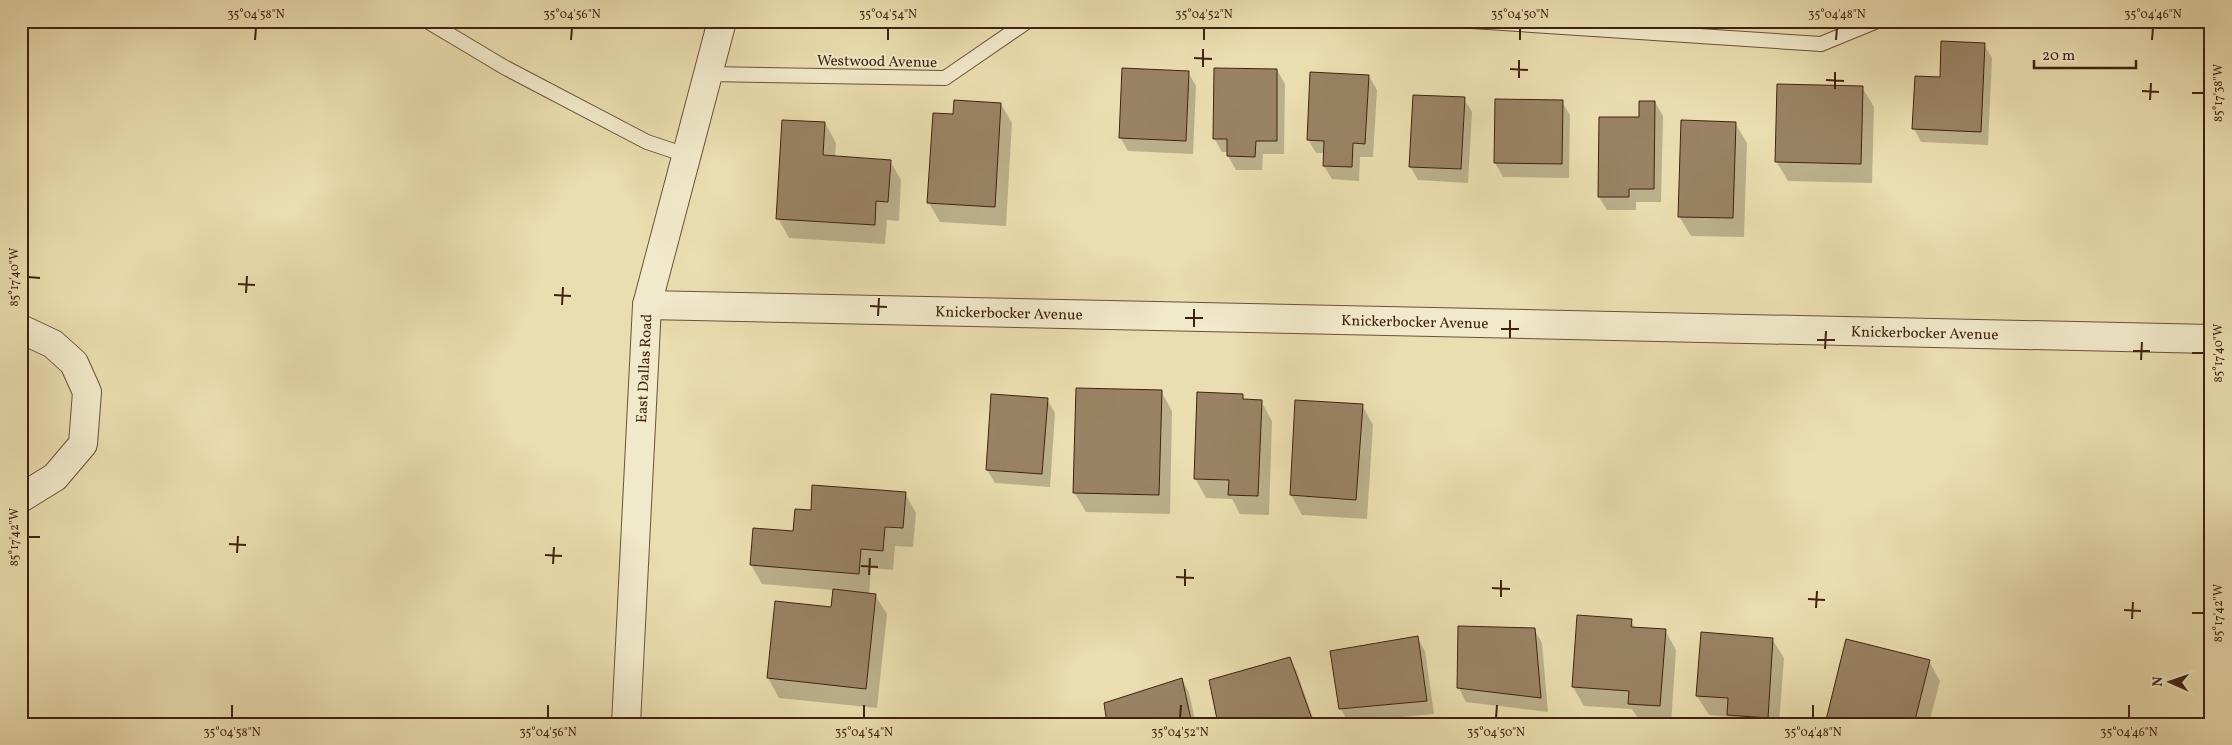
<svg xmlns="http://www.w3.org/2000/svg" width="2232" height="745" font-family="Vollkorn,serif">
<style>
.shadow{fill:#0003}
.building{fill:#998364;stroke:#422112}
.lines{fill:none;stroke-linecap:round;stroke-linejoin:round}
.service-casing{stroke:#6c5039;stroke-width:16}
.minor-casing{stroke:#6c5039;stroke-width:30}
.tertiary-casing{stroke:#6c5039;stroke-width:30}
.service{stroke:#f1e9cb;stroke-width:14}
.minor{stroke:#f1e9cb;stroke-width:28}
.tertiary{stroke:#f1e9cb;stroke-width:28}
.ticks{fill:none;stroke:#422112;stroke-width:2}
.labels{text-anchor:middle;stroke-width:4;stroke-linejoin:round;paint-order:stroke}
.street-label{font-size:15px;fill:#422112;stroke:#f1e9cb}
.neatline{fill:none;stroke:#422112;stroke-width:2}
.ticks-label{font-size:12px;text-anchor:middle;fill:#422112}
</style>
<rect width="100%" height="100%" fill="#eaddaf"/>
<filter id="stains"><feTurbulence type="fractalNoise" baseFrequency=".004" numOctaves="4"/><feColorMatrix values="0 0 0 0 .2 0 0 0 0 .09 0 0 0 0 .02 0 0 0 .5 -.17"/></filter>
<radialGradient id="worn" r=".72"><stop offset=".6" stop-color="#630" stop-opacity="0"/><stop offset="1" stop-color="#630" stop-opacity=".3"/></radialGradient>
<g class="shadow">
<polygon points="1984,45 1992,58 1988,145 1921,142 1914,129 1941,78"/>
<polygon points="1277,70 1285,84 1284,154 1263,154 1262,170 1236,170 1228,156 1228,152 1222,152 1214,138"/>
<polygon points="1188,72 1196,86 1193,154 1128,151 1120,137"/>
<polygon points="1369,76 1377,90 1373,157 1360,157 1359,181 1332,179 1324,166 1325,153 1316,153 1308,139"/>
<polygon points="1862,87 1874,107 1872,183 1788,181 1776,161"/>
<polygon points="1464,99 1472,112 1468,183 1418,180 1410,166"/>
<polygon points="1496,101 1562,102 1570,115 1569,178 1503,177 1495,163"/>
<polygon points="1655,102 1663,116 1661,202 1636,202 1636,210 1607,210 1599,197 1640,118"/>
<polygon points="1001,104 1012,123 1006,226 940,222 929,203 954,115"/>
<polygon points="825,123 836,143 835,157 890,161 901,180 899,221 887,220 885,244 789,238 778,218"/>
<polygon points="1735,123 1747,143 1744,237 1691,236 1679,216"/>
<polygon points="1161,391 1172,411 1170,514 1086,512 1074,492"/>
<polygon points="1242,395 1245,401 1261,401 1272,421 1269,515 1240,514 1232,499 1206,498 1195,478"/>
<polygon points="1047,399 1055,413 1050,487 995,483 987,470"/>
<polygon points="1297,401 1362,405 1373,425 1367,519 1302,515 1291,495"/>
<polygon points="905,493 916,513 913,547 895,546 893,570 871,568 869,594 875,595 887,614 877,708 779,698 768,678 776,602 832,609 834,590 762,584 751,565 794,532 812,511"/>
<polygon points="1631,620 1635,628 1665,630 1676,650 1671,724 1641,723 1632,709 1584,706 1573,687"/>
<polygon points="1534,629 1542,643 1548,712 1466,702 1459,688"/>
<polygon points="1417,637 1425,651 1434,714 1348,722 1341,709"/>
<polygon points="1772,639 1784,658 1779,724 1734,724 1730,717 1709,715 1697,696"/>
<polygon points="1289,658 1297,672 1315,724 1220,724"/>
<polygon points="1929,661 1940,681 1929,724 1830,724 1828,720"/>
<polygon points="1182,679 1189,693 1196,724 1108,724"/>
</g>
<g class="building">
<polygon points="1941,41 1985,43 1981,132 1912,129 1915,76 1940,77"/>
<polygon points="1122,68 1189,71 1186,141 1119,138"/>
<polygon points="1214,68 1277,69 1277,141 1256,141 1255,157 1227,156 1227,139 1213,139"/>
<polygon points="1310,72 1369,75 1365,144 1353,143 1352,167 1323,166 1324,141 1307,140"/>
<polygon points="1777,84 1863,86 1861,164 1775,162"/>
<polygon points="1413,95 1465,97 1461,169 1409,167"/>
<polygon points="1495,99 1563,100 1562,164 1494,163"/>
<polygon points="954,100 1001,103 995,207 927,203 933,113 953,114"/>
<polygon points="1639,101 1655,101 1654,189 1629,189 1629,197 1598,197 1599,117 1639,117"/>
<polygon points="782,120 825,122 823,155 891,160 888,202 876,201 875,225 776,219"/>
<polygon points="1681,120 1736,122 1733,218 1678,217"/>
<polygon points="1076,388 1162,390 1159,495 1073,493"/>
<polygon points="1197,392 1243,394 1243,399 1262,400 1258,496 1228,495 1229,480 1194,479"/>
<polygon points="991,394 1048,398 1042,474 986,470"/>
<polygon points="1295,400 1363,404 1356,500 1290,495"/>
<polygon points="812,485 906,492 903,528 885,527 883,551 861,549 859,574 750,565 753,528 793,531 795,509 811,510"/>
<polygon points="833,589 876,594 866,689 767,678 775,601 831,607"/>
<polygon points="1577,615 1632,619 1631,627 1666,629 1660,706 1628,704 1629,691 1572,687"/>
<polygon points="1458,626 1535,628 1541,698 1457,688"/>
<polygon points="1701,632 1773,638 1768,718 1727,715 1728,698 1696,696"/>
<polygon points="1418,636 1427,701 1339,709 1330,651"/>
<polygon points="1846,639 1930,660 1914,724 1841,724 1826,720"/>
<polygon points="1290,657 1312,719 1298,724 1218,724 1209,680"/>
<polygon points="1182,678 1192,724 1107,724 1104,703"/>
</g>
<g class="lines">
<defs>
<g id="service">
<polyline points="427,21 504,67 647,142 686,155"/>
<polyline points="1472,21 1821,44 1877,21"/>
<polyline points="708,74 945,78 1028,21"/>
</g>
<g id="minor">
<path id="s1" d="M 647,305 L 2211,339"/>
<polyline points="21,329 53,344 74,363 87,392 83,444 55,477 21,498"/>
</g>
<g id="tertiary">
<path id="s2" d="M 626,724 L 647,305 L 722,21"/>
</g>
</defs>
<use href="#service" class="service-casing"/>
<use href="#minor" class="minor-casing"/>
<use href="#tertiary" class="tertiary-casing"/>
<use href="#service" class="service"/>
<use href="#minor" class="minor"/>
<use href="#tertiary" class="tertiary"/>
</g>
<path class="ticks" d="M 255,40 L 256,28M 571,40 L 572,28M 888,40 L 888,28M 1204,40 L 1204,28M 1520,40 L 1520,28M 1836,40 L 1837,28M 2152,40 L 2153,28M 1194,58 L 1212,59M 1203,67 L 1203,49M 1510,69 L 1528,70M 1519,78 L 1519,60M 1826,80 L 1844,81M 1835,89 L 1835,72M 2142,91 L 2159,92M 2192,93 L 2204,93M 2150,100 L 2151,83M 28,277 L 40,278M 238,284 L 255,285M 246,293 L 247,276M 554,295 L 571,296M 562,305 L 563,287M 870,306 L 887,307M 878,316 L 879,298M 1185,318 L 1203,318M 1194,327 L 1194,309M 1501,329 L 1519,329M 1510,338 L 1510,320M 1817,340 L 1835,340M 1825,349 L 1826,331M 2133,351 L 2150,351M 2192,353 L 2204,353M 2141,360 L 2142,342M 28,537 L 40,537M 229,544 L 246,545M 237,553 L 238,536M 545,555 L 562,556M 553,564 L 554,547M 861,566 L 878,567M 869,575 L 870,558M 1176,577 L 1194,578M 1185,586 L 1185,569M 1492,588 L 1510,589M 1501,597 L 1501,580M 1808,599 L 1825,600M 1816,608 L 1817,591M 2124,610 L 2141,611M 2192,613 L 2204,613M 2132,619 L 2133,602M 232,718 L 232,705M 548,718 L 548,705M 864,718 L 864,705M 1180,718 L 1181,705M 1496,718 L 1497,705M 1813,718 L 1813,705M 2129,718 L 2129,705"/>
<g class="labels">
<g class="street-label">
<text transform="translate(877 61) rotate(1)" y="5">Westwood Avenue</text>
<text dy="5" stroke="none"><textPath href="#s1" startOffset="362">Knickerbocker Avenue</textPath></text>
<text dy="5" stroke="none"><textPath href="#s1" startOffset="768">Knickerbocker Avenue</textPath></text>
<text dy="5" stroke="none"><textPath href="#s1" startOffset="1278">Knickerbocker Avenue</textPath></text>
<text dy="5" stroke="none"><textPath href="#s2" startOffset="356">East Dallas Road</textPath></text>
</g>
</g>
<rect width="2232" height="745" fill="none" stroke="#eaddaf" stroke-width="55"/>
<g transform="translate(2170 682) rotate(272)" stroke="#f1e9cb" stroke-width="4" paint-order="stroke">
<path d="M0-4L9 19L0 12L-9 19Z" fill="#422112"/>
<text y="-8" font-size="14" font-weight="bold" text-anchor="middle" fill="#422112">N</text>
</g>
<path d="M2034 60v8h102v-8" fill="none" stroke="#422112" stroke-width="2.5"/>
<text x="2042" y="60" font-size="15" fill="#422112" stroke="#f1e9cb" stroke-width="4" paint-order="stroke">20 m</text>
<rect x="28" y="28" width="2176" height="690" class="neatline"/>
<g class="ticks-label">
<text x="256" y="18">35°04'58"N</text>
<text x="572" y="18">35°04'56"N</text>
<text x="888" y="18">35°04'54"N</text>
<text x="1204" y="18">35°04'52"N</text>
<text x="1520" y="18">35°04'50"N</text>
<text x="1837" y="18">35°04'48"N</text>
<text x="2153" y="18">35°04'46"N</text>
<text transform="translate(2218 93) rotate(-90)" y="4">85°17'38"W</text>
<text transform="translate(14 277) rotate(-90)" y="4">85°17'40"W</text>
<text transform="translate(2218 353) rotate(-90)" y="4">85°17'40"W</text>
<text transform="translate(14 537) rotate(-90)" y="4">85°17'42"W</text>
<text transform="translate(2218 613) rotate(-90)" y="4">85°17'42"W</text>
<text x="232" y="736">35°04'58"N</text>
<text x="548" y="736">35°04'56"N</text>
<text x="864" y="736">35°04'54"N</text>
<text x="1180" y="736">35°04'52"N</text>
<text x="1496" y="736">35°04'50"N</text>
<text x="1813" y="736">35°04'48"N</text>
<text x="2129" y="736">35°04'46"N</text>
</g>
<rect width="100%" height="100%" filter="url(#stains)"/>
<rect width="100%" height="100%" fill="url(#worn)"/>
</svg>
